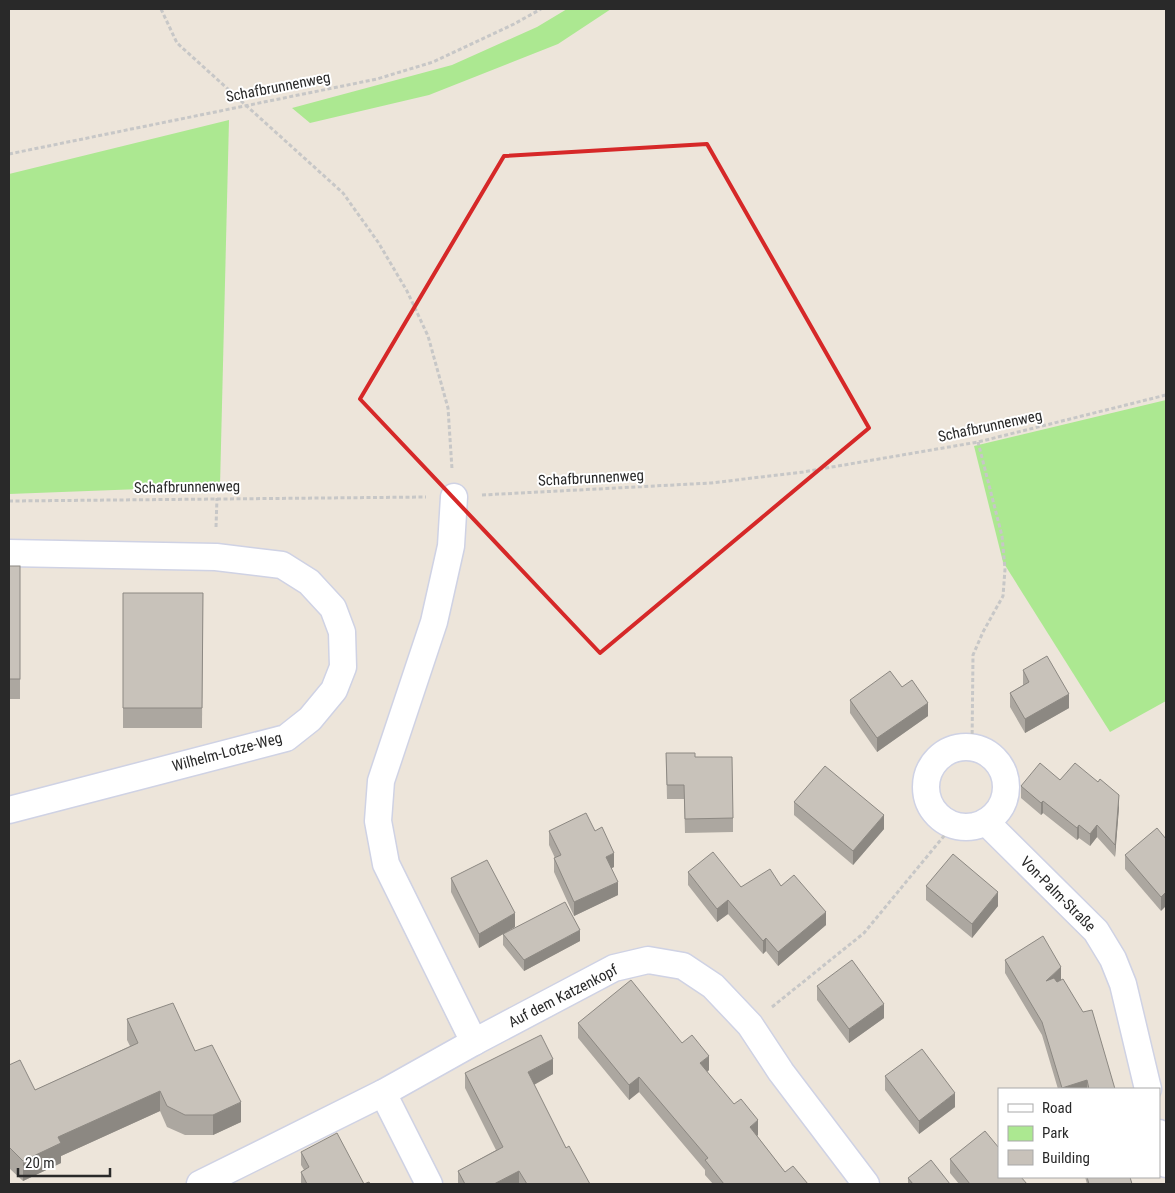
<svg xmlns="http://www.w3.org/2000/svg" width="1175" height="1193" font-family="'Roboto Condensed',sans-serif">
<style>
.green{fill:#ace891}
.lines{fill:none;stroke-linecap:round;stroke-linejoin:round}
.minor-casing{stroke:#cfd2e4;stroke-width:29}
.path{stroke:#c7c7c7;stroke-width:3;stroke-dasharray:4 2.5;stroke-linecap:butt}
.minor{stroke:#fff;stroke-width:26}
.wall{fill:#aca7a0}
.shaded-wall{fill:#8c8882}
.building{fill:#c8c2ba;stroke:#8c8882}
.marked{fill:none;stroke:#d62828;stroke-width:4;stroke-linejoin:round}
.labels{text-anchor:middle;stroke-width:4;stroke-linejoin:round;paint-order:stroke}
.street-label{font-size:15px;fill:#292929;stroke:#fff}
</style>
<rect width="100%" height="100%" fill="#ede5da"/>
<g class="green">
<polygon points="567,9 611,9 558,44 429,95 310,123 292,108 452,65 537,27"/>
<polygon points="229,120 220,486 9,494 9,174"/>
<polygon points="1166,400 1166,701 1110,732 1003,562 974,446"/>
</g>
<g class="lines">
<defs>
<g id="minor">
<polyline points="454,497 451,546 434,622 381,781 378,821 386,864 474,1042"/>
<polyline points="9,553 216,557 282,565 309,582 333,608 342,632 343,667 334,690 310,719 286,738 9,810"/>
<circle cx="966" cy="787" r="40"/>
<polyline points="986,822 1096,931 1113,959 1123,984 1148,1089"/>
<polyline points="383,1093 429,1184"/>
<polyline points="1159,1133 1166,1164"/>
<polyline points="200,1184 383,1093 474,1042 614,968 648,960 683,966 713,986 750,1025 781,1072 866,1184"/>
</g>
</defs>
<use href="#minor" class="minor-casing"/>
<g class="path">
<polyline points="161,9 177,43 343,193 378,242 407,291 428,336 448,408 452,469"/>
<polyline points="9,154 377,79 433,62 514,24 541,9"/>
<polyline points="482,495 711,483 803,472 978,442 1166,395"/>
<polyline points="9,501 426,497"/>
<polyline points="216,527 217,498"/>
<polyline points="972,747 973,655 983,632 1003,596 1005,569 1002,536 978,442"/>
<polyline points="772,1007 864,933 953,825"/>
</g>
<use href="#minor" class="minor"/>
</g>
<g class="wall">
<rect x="9" y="566" width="11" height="133"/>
<polygon points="123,593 203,593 202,728 123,728"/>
<polygon points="1023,670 1069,708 1025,733 1010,707 1010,693 1023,685"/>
<polygon points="902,687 928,716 877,752 850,713 850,700"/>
<polygon points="666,753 695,757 733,818 733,832 685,833 684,799 667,799"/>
<polygon points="1060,780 1119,807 1115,857 1097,837 1090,846 1079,838 1077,840 1043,813 1041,815 1021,798 1021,786"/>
<polygon points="794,802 884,829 853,865 794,815"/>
<polygon points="549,831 595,831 614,867 611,868 618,895 574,916 554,872 554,858 555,858 549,845"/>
<polygon points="1166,839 1161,911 1125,869 1125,855"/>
<polygon points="688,872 741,887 781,886 826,925 778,966 766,951 763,954 728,914 717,922 688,885"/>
<polygon points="451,878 515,927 479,948 451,892"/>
<polygon points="926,886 998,906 972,938 926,900"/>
<polygon points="503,934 580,941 524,971 503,945"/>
<polygon points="1005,960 1061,980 1060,980 1115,1089 1058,1089 1042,1035 1005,973"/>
<polygon points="817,986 884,1018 849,1043 817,1000"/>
<polygon points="127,1019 195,1051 241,1122 213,1135 185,1135 167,1127 160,1111 61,1156 61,1163 23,1181 9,1168 9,1065 35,1090 130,1046 127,1040"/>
<polygon points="578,1023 682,1043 709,1070 707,1072 758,1135 757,1136 785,1172 808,1184 713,1184 705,1175 705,1170 639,1092 629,1100 578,1038"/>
<polygon points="465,1073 553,1074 534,1085 566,1148 590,1184 458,1184 458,1171 496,1150 465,1088"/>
<polygon points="885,1076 955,1107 919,1134 885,1090"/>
<polygon points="301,1152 364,1184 370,1184 301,1184 301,1172 304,1170 301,1165"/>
<polygon points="950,1159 1027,1184 959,1184 950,1173"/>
<polygon points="1085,1177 1130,1177 1132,1184 1087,1184"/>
<polygon points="908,1178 950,1184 908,1184"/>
</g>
<g class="shaded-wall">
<polygon points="1069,694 1069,708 1025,733 1025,719"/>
<polygon points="928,703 928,716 877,752 877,738"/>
<polygon points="1119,795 1119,807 1115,857 1115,845"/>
<polygon points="1043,801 1043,813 1041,815 1041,803"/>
<polygon points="884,815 884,829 853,865 853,851"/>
<polygon points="1079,825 1079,838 1077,840 1077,828"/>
<polygon points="1097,825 1097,837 1090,846 1090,834"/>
<polygon points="614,853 614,867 606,871 606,857"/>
<polygon points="618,882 618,895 574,916 574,902"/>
<polygon points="998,892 998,906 972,938 972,924"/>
<polygon points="1166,892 1166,906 1161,911 1161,897"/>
<polygon points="728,900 728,914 717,922 717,909"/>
<polygon points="826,912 826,925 778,966 778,952"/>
<polygon points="515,913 515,927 479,948 479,934"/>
<polygon points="580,930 580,941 524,971 524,960"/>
<polygon points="766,938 766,951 763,954 763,941"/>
<polygon points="1061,967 1061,980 1046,994 1046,981"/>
<polygon points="884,1004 884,1018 849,1043 849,1029"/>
<polygon points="709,1056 709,1070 700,1078 700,1063"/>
<polygon points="553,1059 553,1074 528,1088 528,1072"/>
<polygon points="639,1077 639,1092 629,1100 629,1085"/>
<polygon points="1087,1080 1087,1089 1062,1089 1062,1088"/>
<polygon points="160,1091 160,1111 61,1156 61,1163 23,1181 23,1161 58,1137"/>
<polygon points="955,1093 955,1107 919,1134 919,1121"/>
<polygon points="241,1102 241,1122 213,1135 213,1115"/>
<polygon points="758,1120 758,1135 750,1142 750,1127"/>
<polygon points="519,1171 519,1184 494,1184"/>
</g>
<g class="building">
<rect x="9" y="566" width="11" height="113"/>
<polygon points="123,593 203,593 202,708 123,708"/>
<polygon points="1047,656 1069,694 1025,719 1010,693 1029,682 1023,670"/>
<polygon points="890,671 902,687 912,680 928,703 877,738 850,700"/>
<polygon points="666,753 695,753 695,757 732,757 733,818 685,819 684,785 667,785"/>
<polygon points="1040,763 1060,780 1075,763 1098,782 1100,779 1119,795 1115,845 1097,825 1090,834 1079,825 1077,828 1043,801 1041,803 1021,786"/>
<polygon points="825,766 884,815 853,851 794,802"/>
<polygon points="586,813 595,831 602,827 614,853 606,857 618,882 574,902 554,858 561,855 549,831"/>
<polygon points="1157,828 1166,839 1166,892 1161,897 1125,855"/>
<polygon points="713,852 741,887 770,869 781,886 794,875 826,912 778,952 766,938 763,941 728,900 717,909 688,872"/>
<polygon points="953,854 998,892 972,924 926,886"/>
<polygon points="487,860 515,913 479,934 451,878"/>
<polygon points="565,902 580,930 524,960 503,934"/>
<polygon points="1043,936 1061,967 1046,981 1054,978 1057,982 1063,979 1083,1012 1092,1010 1115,1089 1089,1089 1087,1080 1062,1088 1042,1022 1005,960"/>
<polygon points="852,960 884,1004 849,1029 817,986"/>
<polygon points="631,980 682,1043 692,1035 709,1056 700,1063 734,1104 741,1099 758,1120 750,1127 785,1172 793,1166 808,1184 724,1184 705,1160 708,1158 639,1077 629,1085 578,1023"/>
<polygon points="173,1003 195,1051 212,1045 241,1102 213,1115 185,1115 167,1106 160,1091 58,1137 61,1143 23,1161 9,1147 9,1065 20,1060 35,1090 138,1043 127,1019"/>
<polygon points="541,1035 553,1059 528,1072 566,1148 569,1146 590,1184 527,1184 519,1171 494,1184 465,1184 458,1171 503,1147 465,1073"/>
<polygon points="922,1049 955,1093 919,1121 885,1076"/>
<polygon points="985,1131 999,1148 999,1177 1021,1177 1027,1184 970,1184 950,1159"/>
<polygon points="337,1133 364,1184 369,1182 370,1184 307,1184 301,1172 309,1167 301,1152"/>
<polygon points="931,1160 950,1184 913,1184 908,1178"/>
<polygon points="1087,1177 1130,1177 1132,1184 1089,1184"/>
</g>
<path class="marked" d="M 707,144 L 869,428 L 600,653 L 360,399 L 504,156 Z"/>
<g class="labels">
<g class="street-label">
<text transform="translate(278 87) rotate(-11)" y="5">Schafbrunnenweg</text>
<text transform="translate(990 426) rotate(-12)" y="5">Schafbrunnenweg</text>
<text transform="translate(591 478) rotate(-3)" y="5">Schafbrunnenweg</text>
<text transform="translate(187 487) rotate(-1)" y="5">Schafbrunnenweg</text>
<text transform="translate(227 752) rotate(-15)" y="5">Wilhelm-Lotze-Weg</text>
<text transform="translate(1058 894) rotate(45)" y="5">Von-Palm-Straße</text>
<text transform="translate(563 996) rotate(-27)" y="5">Auf dem Katzenkopf</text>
</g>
</g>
<rect width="1175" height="1193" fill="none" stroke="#292929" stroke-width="20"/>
<rect x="998" y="1088" width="162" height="90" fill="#ffffff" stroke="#a9a9a9"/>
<rect x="1008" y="1104" width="25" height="8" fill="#ffffff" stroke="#a9a9a9"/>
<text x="1042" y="1113" font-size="15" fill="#292929">Road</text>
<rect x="1008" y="1126" width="25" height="15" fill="#ace891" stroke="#a9a9a9"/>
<text x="1042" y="1138" font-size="15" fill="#292929">Park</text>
<rect x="1008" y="1150" width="25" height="15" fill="#c8c2ba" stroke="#a9a9a9"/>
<text x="1042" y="1163" font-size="15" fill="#292929">Building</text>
<path d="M18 1168v8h92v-8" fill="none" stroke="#292929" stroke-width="2.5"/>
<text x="25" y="1168" font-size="15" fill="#292929" stroke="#ffffff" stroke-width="4" paint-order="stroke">20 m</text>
</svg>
